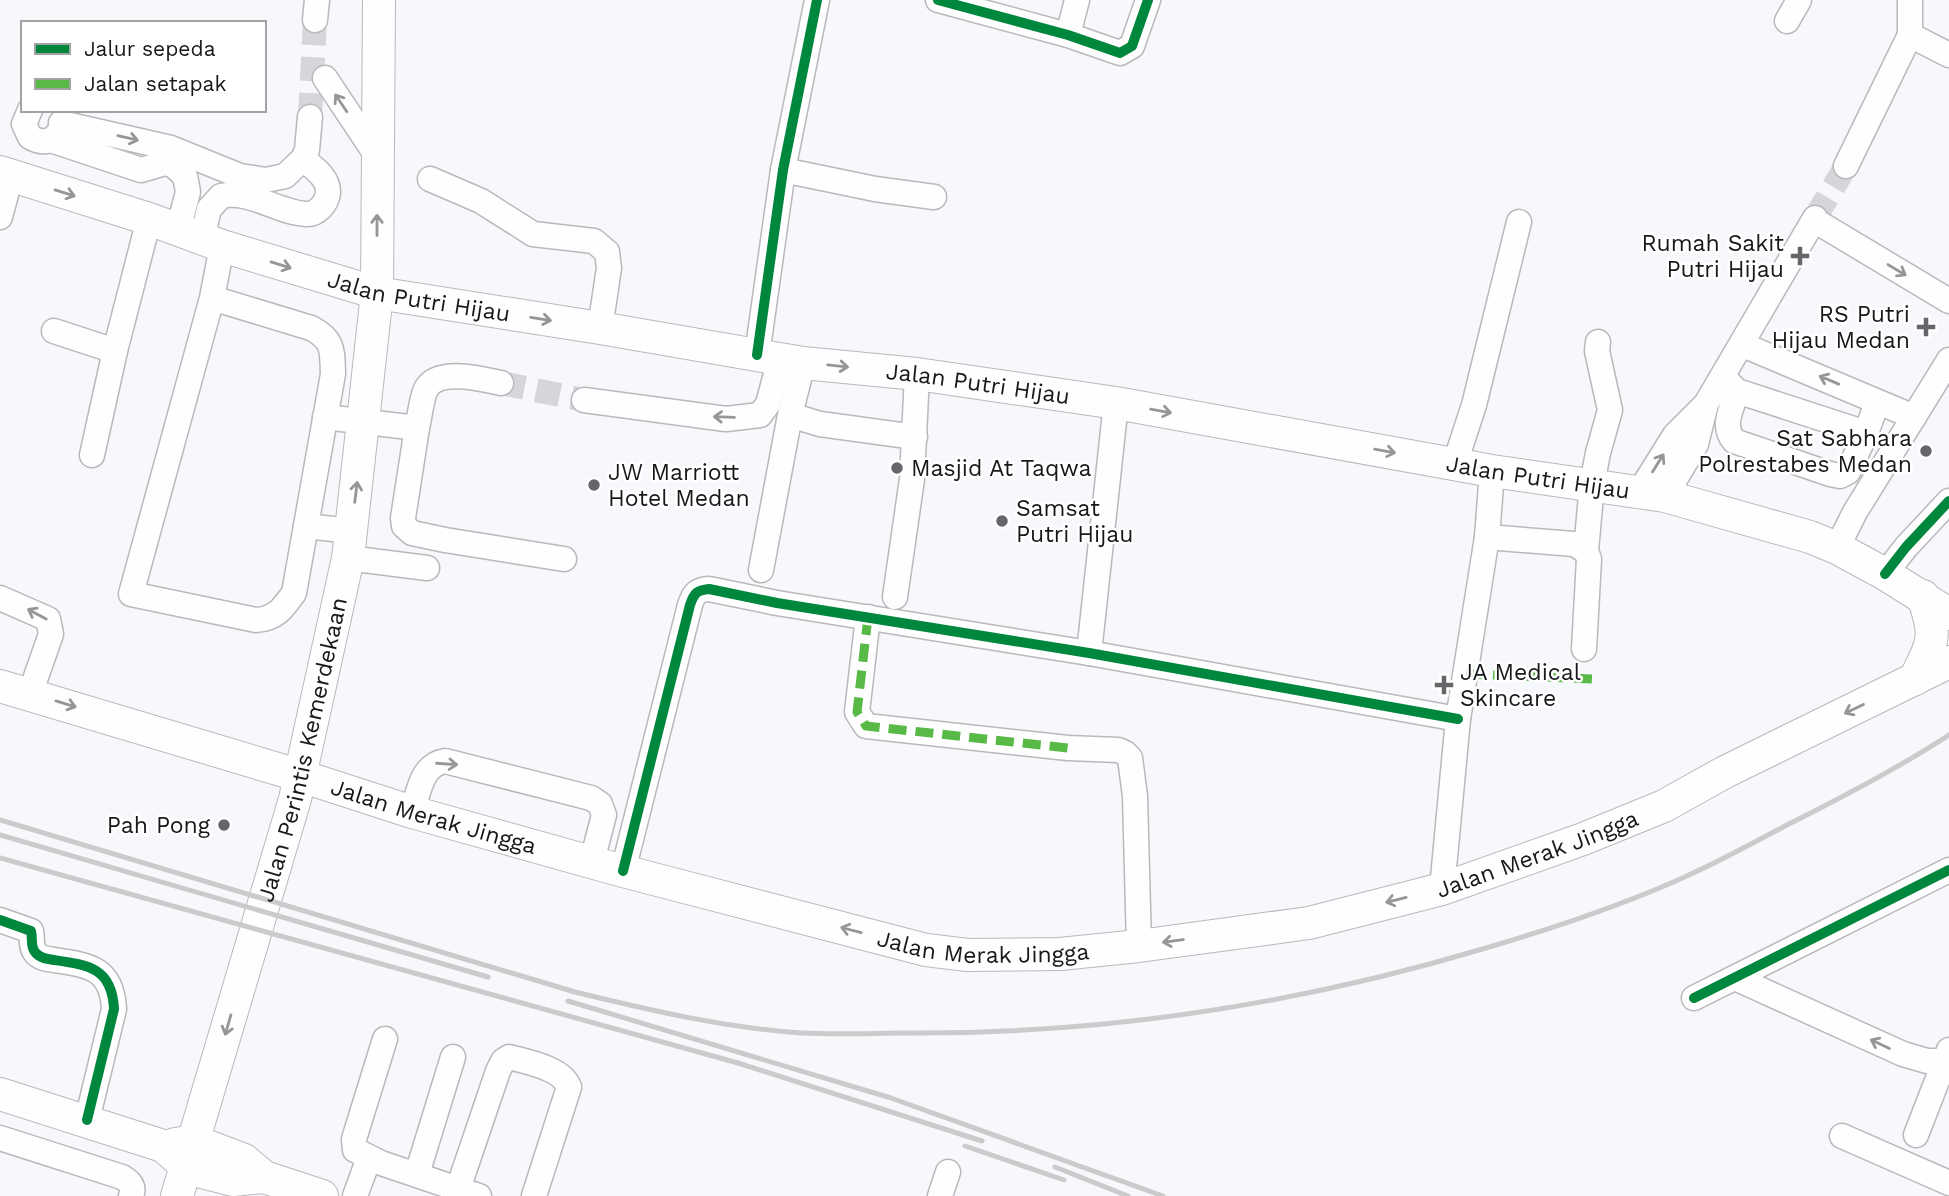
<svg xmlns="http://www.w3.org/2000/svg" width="1949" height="1196" font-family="'Work Sans',sans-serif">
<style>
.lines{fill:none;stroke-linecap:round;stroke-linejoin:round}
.minor-tunnel{stroke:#d5d6da;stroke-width:24;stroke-dasharray:24 12;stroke-linecap:butt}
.minor-casing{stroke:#b9b9bc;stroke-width:27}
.major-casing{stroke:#b9b9bc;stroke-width:34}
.minor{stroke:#fefeff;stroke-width:24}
.major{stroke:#fefeff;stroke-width:32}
.rail{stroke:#cbcbcc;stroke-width:5}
.quiet{stroke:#58b947;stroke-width:9;stroke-dasharray:18 9;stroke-linecap:butt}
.cycleway-casing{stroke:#fff;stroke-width:15}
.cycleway{stroke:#00873e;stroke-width:10}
.oneway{stroke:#969698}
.poi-dot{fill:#656669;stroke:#fff;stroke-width:2.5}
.labels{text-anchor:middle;stroke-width:5;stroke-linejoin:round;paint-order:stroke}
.poi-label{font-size:23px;fill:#17181a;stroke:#fff;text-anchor:end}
.street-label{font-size:23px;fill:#17181a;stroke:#fff}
</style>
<rect width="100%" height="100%" fill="#f7f8fc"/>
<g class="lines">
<g class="minor-tunnel">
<polyline points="310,117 315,20"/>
<polyline points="1815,218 1846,166"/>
<polyline points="501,383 584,400"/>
</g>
<defs>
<g id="minor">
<polyline points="938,0 1068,35 1120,53 1132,46 1148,0"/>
<polyline points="1910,0 1910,35 1949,55"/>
<polyline points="315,20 317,0"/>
<polyline points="1787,21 1799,0"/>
<polyline points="1068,35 1077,0"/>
<polyline points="325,78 377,156"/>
<path d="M 30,110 L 24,124 L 30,137 C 42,144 53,143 60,130"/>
<polyline points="61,123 171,148 240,176 266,180 285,176 303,159 307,150 310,117"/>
<polyline points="51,140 141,170 165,163 173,165 185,176 188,192 178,230"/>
<polyline points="1846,166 1910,35"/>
<polyline points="783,170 875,189 934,197"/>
<polyline points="430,179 481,201 533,234 594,241 607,252 609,268 600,328"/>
<polyline points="0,217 11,176"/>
<polyline points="1814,220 1949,301"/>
<path d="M 202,239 L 209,209 L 221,196 C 249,189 279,213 306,214 C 317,215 327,203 328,193 C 329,178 314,168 303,159"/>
<path d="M 212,298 L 311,328 C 334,340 332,350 333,374 L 294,593 C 283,608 276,619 256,620 L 131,594 L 212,298 L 222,246"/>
<polyline points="54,331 115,351"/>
<polyline points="1743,345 1914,417"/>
<polyline points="757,355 783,170 817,0"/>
<polyline points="803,363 790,415 820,424 915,437"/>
<polyline points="1726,380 1737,391 1866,433 1877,403"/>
<path d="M 1737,391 C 1732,409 1721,425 1734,441 L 1830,474 L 1840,476 L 1848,472 L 1866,433"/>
<polyline points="584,400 726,419 760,415 768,404 780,359"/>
<path d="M 325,417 L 417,428 C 420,416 421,400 426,389 C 438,367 482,379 501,383"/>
<polyline points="417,428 403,518 404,526 412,533 445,540 564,559"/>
<polyline points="92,455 115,351 149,219"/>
<polyline points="1455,463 1474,405 1519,222"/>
<polyline points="1640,491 1675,435 1706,404"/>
<polyline points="1665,496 1696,444 1706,404 1815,218"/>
<polyline points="306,526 351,531"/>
<polyline points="1487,537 1574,544 1586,551 1589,559 1584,649"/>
<polyline points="1837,548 1855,512 1949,360"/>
<polyline points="1586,551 1592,484 1598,453 1610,410 1597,351 1598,342"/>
<polyline points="348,558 427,568"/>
<polyline points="761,570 790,415"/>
<polyline points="1885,574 1906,547 1949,501"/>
<polyline points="895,597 912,479 917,374"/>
<polyline points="0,598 48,619 51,634 30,694"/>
<polyline points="868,617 857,712 866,726 1068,748 1118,750 1125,753 1130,758 1135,796 1139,946"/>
<polyline points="1089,653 1116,403"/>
<path d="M 412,812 C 419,792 421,765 445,761 L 591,798 L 600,804 L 604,815 L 592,861"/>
<path d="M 623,871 L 690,605 C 694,593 697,590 709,589 L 777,603 L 1089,653 L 1458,719"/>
<polyline points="1442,889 1458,719 1487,537 1492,471"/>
<path d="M 0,920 L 31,931 C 33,938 30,946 35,952 C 39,958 47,959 54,960 C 89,965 112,968 114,1009 L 87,1120"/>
<polyline points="1735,978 1903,1054 1927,1061 1945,1061"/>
<polyline points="1694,998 1949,870"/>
<polyline points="385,1039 354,1139 355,1150 381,1163 479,1196"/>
<polyline points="1916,1135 1949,1050"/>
<polyline points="1842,1136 1949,1183"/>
<path d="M 0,1138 L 122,1177 C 130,1182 135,1186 131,1196"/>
<polyline points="417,1174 453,1057"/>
<path d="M 458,1189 L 498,1071 L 503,1061 L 509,1057 C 527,1062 562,1068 569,1087 L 534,1196"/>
<polyline points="355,1196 369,1158"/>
<polyline points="940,1196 948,1172"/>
</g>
<g id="major">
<path id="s1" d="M 0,172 L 149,219 L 222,246 L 377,293 L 600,328 L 803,363 L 917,374 L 1116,403 L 1492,471 L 1665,496 L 1810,537 L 1837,548 L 1885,574 L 1949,614"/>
<path d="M 1915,679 C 1934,640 1937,638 1923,596"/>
<path id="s2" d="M 0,686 L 301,776 L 412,812 L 623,871 L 926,950 L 968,955 L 1060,954 L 1139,946 L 1309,923 L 1442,889 L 1583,839 L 1664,806 L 1725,772 L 1949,662"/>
<polyline points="0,1094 163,1146 186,1166 198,1171 233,1180 264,1177"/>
<polyline points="175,1144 194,1141 244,1160 264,1177 322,1196"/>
<path id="s3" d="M 177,1196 L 295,799 L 348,558 L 377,293 L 379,0"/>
</g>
</defs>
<use href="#minor" class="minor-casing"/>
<use href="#major" class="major-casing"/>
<use href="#minor" class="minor"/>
<use href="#major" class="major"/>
<g class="rail">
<path d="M 0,820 L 575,992 C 649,1010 725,1028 802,1033 C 837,1035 874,1033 910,1033 C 1105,1034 1299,1004 1486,948 C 1554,928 1624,905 1689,875 C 1722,860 1753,843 1785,826 C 1841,798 1897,769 1949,735"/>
<polyline points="0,835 488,977"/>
<polyline points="0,858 738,1063 982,1141"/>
<polyline points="568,1001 891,1098 1163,1196"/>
<polyline points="965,1146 1064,1180"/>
<polyline points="1055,1167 1128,1196"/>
</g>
<g class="quiet">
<polyline points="868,617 857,712 866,726 1068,748"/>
<polyline points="1466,674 1594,679"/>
</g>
<defs>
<g id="cycleway">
<polyline points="938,0 1068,35 1120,53 1132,46 1148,0"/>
<polyline points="757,355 783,170 817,0"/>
<polyline points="1885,574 1906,547 1949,501"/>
<path d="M 623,871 L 690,605 C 694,593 697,590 709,589 L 777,603 L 1089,653 L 1458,719"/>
<path d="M 0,920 L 31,931 C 33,938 30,946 35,952 C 39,958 47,959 54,960 C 89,965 112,968 114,1009 L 87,1120"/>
<polyline points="1694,998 1949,870"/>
</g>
</defs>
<use href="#cycleway" class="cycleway-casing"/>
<use href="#cycleway" class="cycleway"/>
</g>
<defs><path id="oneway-shaft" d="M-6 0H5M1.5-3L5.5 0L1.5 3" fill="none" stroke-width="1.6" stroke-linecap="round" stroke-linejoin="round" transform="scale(1.75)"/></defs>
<g class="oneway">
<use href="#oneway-shaft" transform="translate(341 103) rotate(-124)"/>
<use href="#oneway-shaft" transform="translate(128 138) rotate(13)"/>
<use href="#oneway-shaft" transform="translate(65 193) rotate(17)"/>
<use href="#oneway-shaft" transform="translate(377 225) rotate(-90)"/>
<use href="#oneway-shaft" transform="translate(281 265) rotate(17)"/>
<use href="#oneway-shaft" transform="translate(1897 270) rotate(31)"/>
<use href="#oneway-shaft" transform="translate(541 319) rotate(9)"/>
<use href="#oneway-shaft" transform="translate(838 366) rotate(6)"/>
<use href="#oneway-shaft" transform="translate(1829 380) rotate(-157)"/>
<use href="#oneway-shaft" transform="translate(1161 411) rotate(10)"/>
<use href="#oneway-shaft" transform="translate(724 417) rotate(-178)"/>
<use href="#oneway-shaft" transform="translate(1385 451) rotate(10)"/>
<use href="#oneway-shaft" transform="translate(1658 463) rotate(-58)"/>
<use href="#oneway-shaft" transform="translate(356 492) rotate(-83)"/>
<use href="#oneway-shaft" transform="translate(37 614) rotate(-152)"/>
<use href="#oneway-shaft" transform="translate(66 704) rotate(17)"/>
<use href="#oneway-shaft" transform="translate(1854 709) rotate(154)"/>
<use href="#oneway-shaft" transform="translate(447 764) rotate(4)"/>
<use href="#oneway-shaft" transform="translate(1396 900) rotate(166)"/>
<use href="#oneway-shaft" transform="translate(851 930) rotate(-165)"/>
<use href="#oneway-shaft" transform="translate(1173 941) rotate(172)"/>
<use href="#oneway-shaft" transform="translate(228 1025) rotate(106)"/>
<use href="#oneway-shaft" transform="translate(1880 1044) rotate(-155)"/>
</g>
<g class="poi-dot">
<path d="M1796.5 245.5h7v7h7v7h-7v7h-7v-7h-7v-7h7z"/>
<path d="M1922.5 316.5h7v7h7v7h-7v7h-7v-7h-7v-7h7z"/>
<circle cx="1926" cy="451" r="7"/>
<circle cx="897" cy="468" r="7"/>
<circle cx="594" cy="485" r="7"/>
<circle cx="1002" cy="521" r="7"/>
<path d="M1440.5 674.5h7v7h7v7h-7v7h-7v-7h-7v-7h7z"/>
<circle cx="224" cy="825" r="7"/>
</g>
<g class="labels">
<g class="poi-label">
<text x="1784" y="251">Rumah Sakit<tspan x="1784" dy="26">Putri Hijau</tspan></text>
<text x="1910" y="322">RS Putri<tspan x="1910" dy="26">Hijau Medan</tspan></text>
<text x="1912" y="446">Sat Sabhara<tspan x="1912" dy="26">Polrestabes Medan</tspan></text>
<text x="911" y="476" text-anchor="start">Masjid At Taqwa</text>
<text x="608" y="480" text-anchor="start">JW Marriott<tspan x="608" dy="26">Hotel Medan</tspan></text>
<text x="1016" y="516" text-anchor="start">Samsat<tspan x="1016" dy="26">Putri Hijau</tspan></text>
<text x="1460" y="680" text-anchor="start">JA Medical<tspan x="1460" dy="26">Skincare</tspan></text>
<text x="210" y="833">Pah Pong</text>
</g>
<g class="street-label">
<text dy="8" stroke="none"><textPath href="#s1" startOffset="438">Jalan Putri Hijau</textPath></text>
<text dy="8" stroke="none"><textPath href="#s1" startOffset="1004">Jalan Putri Hijau</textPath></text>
<text dy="8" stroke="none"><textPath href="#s1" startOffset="1572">Jalan Putri Hijau</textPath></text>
<text dy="8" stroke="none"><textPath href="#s3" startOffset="464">Jalan Perintis Kemerdekaan</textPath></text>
<text dy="8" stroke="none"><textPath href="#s2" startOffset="453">Jalan Merak Jingga</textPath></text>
<text dy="8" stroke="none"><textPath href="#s2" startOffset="1587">Jalan Merak Jingga</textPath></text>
<text dy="8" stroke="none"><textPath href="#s2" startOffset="1020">Jalan Merak Jingga</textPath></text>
</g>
</g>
<rect x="21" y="21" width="245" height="91" fill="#ffffff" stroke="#a2a3a3" stroke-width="2"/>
<rect x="35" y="44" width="35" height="10" fill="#00873e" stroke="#a2a3a3" stroke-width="2"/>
<text x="84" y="56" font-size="21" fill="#17181a">Jalur sepeda</text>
<rect x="35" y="79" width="35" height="10" fill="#58b947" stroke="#a2a3a3" stroke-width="2"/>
<text x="84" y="91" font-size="21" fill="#17181a">Jalan setapak</text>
</svg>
